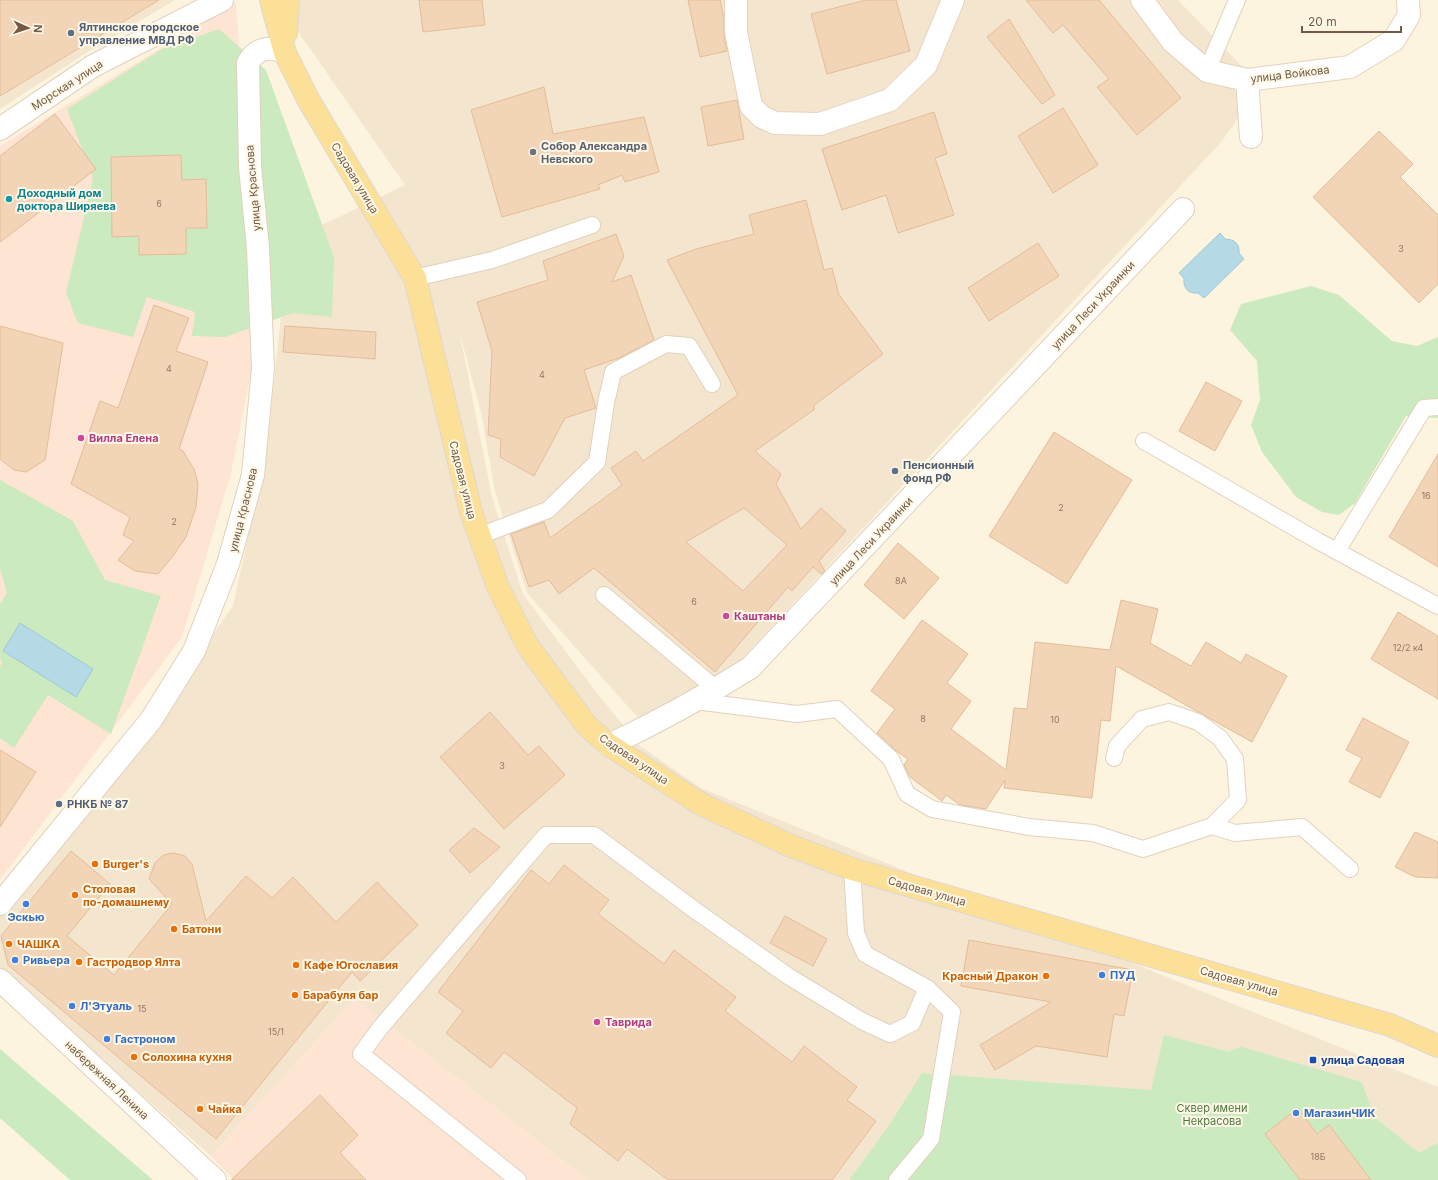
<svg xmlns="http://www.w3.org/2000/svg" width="1438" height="1180" font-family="Inter,sans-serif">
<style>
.residential{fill:#f4e6ce}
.commercial{fill:#fde4d3}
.green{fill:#cceabf;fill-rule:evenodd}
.water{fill:#b5dae6;stroke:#9bc9d8}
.building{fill:#f2d4b7;stroke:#e5bc97;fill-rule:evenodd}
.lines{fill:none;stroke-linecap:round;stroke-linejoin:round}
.lane-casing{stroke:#e1d1bc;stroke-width:18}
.street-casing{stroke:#e1d1bc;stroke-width:24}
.secondary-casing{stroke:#e6d2ba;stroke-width:24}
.primary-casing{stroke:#ddd8d3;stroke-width:24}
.lane{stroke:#fff;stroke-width:16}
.street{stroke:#fff;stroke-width:22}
.secondary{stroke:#fff;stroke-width:22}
.primary{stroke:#fde097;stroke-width:22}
.service-dot{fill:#5c6f8a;stroke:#fff8e7;stroke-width:1.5}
.worship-dot{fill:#6b7280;stroke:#fff8e7;stroke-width:1.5}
.culture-dot{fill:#0f9aa8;stroke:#fff8e7;stroke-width:1.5}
.hotel-dot{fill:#d1479c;stroke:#fff8e7;stroke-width:1.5}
.food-dot{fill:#e8710a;stroke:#fff8e7;stroke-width:1.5}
.shop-dot{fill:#3f7fe0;stroke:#fff8e7;stroke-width:1.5}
.transit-dot{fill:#1a4fb4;stroke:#fff8e7;stroke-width:1.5}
.labels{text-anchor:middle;stroke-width:4;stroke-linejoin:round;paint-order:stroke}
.number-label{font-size:9px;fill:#937963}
.service-label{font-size:11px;font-weight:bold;fill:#4e5e75;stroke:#fff8e7;text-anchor:start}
.street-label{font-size:11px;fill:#735b47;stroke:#fff8e7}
.worship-label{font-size:11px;font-weight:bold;fill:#5b616d;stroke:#fff8e7;text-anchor:start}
.culture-label{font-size:11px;font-weight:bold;fill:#0d838f;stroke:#fff8e7;text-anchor:start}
.hotel-label{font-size:11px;font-weight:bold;fill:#b23c85;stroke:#fff8e7;text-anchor:start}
.food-label{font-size:11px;font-weight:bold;fill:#c56008;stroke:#fff8e7;text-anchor:start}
.shop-label{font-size:11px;font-weight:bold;fill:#366cbe;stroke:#fff8e7;text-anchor:start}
.transit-label{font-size:11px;font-weight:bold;fill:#164399;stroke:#fff8e7;text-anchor:start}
.park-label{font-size:11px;fill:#4c793f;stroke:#fff8e7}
</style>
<rect width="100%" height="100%" fill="#fdf4e0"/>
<g class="residential">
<polygon points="0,0 175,0 83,55 0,109"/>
<polygon points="276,0 1178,0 1261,86 1222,141 727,675 639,719 527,593 495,492 481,412 459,330 492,497 523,594 593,688 640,746 701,788 1438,1087 1438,1180 588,1180 355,998 211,1156 0,970 0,916 107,781 233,606 267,448 289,241 405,185"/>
</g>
<g class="commercial">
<polygon points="236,2 255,273 258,337 231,473 182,637 0,880 0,146"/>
<polygon points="355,998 588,1180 234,1180 211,1156"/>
</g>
<g class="green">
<path d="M 219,29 L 266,70 L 334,257 L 332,317 L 293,313 L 225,337 L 192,336 L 195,312 L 147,297 L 133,337 L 78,323 L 66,293 L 93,179 L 67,109 L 162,49 ZM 181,155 L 182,180 L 206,179 L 207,228 L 186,228 L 139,255 L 139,236 L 112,237 L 111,157 Z"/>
<polygon points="1311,286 1339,295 1392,341 1417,346 1438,337 1438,418 1406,416 1355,503 1339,515 1322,512 1296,497 1262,452 1251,425 1260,400 1257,361 1230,330 1241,304"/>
<polygon points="0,480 73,521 105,580 161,596 111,734 48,695 14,748 0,738 0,667 2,662 0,659 0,604 7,593 0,569"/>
<polygon points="1164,1035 1230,1052 1231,1050 1242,1047 1362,1082 1371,1108 1378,1120 1419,1153 1438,1143 1438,1180 849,1180 888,1127 922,1073 1151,1090"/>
<polygon points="0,1049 153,1180 70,1180 0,1118"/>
</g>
<g class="water">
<path d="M 1220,233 L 1225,239 C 1234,239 1240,244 1239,253 L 1244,259 L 1204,298 L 1198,293 C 1188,294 1183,288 1184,278 L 1179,273 Z"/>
<polygon points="20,623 93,669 76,697 3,651"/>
</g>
<g class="building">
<polygon points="0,0 159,0 0,96"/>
<polygon points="419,0 482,0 485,25 423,32"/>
<polygon points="688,0 720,0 724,19 724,34 727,51 700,57"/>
<polygon points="866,0 896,0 910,51 827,74 811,14"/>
<polygon points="1026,0 1099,0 1181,98 1137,135 1097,87 1109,79 1063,25 1053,33"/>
<polygon points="1009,19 1055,95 1042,104 987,37"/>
<polygon points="544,87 553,134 644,117 659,172 625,182 622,175 598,185 600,189 502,217 471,110"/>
<polygon points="737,100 744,139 708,146 701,107"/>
<polygon points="1063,108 1098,165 1053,193 1018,136"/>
<polygon points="934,112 947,154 935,158 954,215 898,233 886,195 842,210 822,149"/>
<polygon points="55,114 96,169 0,242 0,156"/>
<polygon points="1379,131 1413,164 1400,177 1438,215 1438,284 1419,303 1313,197"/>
<polygon points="181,155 182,180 206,179 207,228 186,228 186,254 139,255 139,236 112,237 111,157"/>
<path d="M 806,200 L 824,270 L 832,268 L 839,295 L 883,354 L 813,406 L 815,409 L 755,451 L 781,474 L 776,484 L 801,529 L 821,508 L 846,531 L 819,561 L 825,571 L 821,574 L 813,567 L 792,591 L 788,587 L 715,672 L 594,568 L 559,594 L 549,580 L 529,587 L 511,534 L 544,522 L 550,538 L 622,485 L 611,468 L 636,451 L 643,461 L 738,395 L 667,260 L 696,249 L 754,234 L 749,215 ZM 744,508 L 787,545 L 743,591 L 686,542 Z"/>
<polygon points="616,234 624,256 612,282 631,275 654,340 619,358 584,370 596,408 565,418 534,476 500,457 501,439 488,435 492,351 477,302 548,280 543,261"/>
<polygon points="1038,243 1059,276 989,321 968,288"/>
<polygon points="154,305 189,318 176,351 208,362 179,449 183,451 194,469 198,484 196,507 186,537 173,556 158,574 135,571 118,560 134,541 123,535 130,517 71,484 100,401 118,408"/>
<polygon points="0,326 63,343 45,460 26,472 14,470 0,459"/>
<polygon points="285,326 376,332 375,359 283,352"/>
<polygon points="1206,382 1242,401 1215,451 1179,431"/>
<polygon points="1054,432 1132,480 1067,584 989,536"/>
<polygon points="1438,454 1438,567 1389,537"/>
<polygon points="898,543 939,578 904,619 864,585"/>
<polygon points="1121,600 1158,609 1150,643 1191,666 1206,642 1241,663 1246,654 1287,676 1252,742 1116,666 1110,721 1101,720 1092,798 1004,788 1005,780 986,809 960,805 946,795 942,801 910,777 904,765 908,759 895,750 877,733 895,709 871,691 922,620 968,654 947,683 971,701 951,729 1006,770 1014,708 1027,709 1035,642 1110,650"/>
<polygon points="1398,612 1438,636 1438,699 1371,659"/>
<polygon points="490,712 528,755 539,746 565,775 504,829 440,757"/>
<polygon points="1363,718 1409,742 1380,798 1349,782 1362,758 1346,750"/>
<polygon points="0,750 36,772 0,827"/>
<polygon points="474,828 500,847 470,873 449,850"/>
<polygon points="1415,832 1438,842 1438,878 1415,877 1395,867"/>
<polygon points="71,851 110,884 67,936 114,975 172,904 149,879 155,863 163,855 174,853 185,856 192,864 206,921 246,876 272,898 293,877 336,922 377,882 418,925 360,981 352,972 216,1139 8,965 1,936"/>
<polygon points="564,865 609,900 598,914 664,964 674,950 736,997 725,1011 792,1062 804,1046 857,1087 847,1100 876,1121 832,1180 668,1180 627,1149 618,1161 570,1124 577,1108 504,1052 491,1068 446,1033 463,1011 438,992 531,870 549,884"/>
<polygon points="785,916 827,939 813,966 770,943"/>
<polygon points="969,940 1133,970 1124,1016 1114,1014 1107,1057 1036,1046 995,1070 980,1045 1051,1002 961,986"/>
<polygon points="320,1095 358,1135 340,1153 366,1180 231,1180"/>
<polygon points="1298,1108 1317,1134 1329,1125 1371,1180 1300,1180 1265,1134"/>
</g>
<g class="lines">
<defs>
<g id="lane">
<polyline points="1207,71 1237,0"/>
<polyline points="415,278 492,260 592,225"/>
<polyline points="1144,441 1318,541 1438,606"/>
<polyline points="479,536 548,510 597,462 606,403 613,372 666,344 689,346 712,384"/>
<polyline points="1337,551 1424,408 1438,407"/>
<polyline points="604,595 716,689"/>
<polyline points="695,701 797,714 837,709 891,759 907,794 932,809 1029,827 1093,833 1143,849 1212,826 1235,833 1302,827 1350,869"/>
<polyline points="1114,758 1117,746 1142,719 1169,712 1198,722 1220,738 1235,759 1238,800 1212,826"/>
<polyline points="852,869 856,933 865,954 927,988 952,1012 931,1139 897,1180"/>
<polyline points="518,1180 361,1054 380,1028 546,835 594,835 696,911 788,976 862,1021 890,1034 912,1023 927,988"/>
</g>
<g id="street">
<polyline points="1247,80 1251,137"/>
<polyline points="0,129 93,66 222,0"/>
<path d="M 609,745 C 658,722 705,696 750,668 L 1183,209"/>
<path d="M 0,904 L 151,720 L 194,651 L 228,564 L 253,475 L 263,368 L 258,248 L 250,167 L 248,63 C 256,48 271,45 285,53"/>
<polyline points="0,980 215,1180"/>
</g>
<g id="secondary">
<polyline points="736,0 736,32 751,106 762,117 775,123 820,124 890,100 926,65 953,0"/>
<polyline points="1142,0 1173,42 1207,71 1247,80 1350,67 1394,40 1409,15 1408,0"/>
</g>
<g id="primary">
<polyline points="271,0 285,53 309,101 415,278 471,512 498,587 527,645 587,726 609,745 701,804 789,845 852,869 1390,1025 1438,1046"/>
<polyline points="286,33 288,0"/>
</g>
</defs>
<use href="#lane" class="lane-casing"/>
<use href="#street" class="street-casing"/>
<use href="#secondary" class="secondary-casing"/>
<use href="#primary" class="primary-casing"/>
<use href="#lane" class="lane"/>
<use href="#street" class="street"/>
<use href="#secondary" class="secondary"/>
<use href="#primary" class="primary"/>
</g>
<g class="service-dot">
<circle cx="71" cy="33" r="4"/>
<circle cx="895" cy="471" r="4"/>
<circle cx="59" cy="804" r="4"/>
</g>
<circle class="worship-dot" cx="533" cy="152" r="4"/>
<circle class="culture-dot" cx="9" cy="199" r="4"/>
<g class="hotel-dot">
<circle cx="81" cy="438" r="4"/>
<circle cx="726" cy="616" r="4"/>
<circle cx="597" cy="1022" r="4"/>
</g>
<g class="food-dot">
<circle cx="95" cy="864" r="4"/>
<circle cx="75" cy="895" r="4"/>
<circle cx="174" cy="929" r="4"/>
<circle cx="9" cy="944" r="4"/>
<circle cx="79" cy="962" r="4"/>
<circle cx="296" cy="965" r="4"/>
<circle cx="1046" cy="976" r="4"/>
<circle cx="295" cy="995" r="4"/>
<circle cx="134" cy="1057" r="4"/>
<circle cx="200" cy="1109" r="4"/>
</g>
<g class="shop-dot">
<circle cx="26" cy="904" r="4"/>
<circle cx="15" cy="960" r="4"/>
<circle cx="1102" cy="975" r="4"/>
<circle cx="72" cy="1006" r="4"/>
<circle cx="107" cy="1039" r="4"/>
<circle cx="1296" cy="1113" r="4"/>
</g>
<rect class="transit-dot" x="1309" y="1056" width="8" height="8" rx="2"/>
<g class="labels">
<g class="number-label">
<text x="159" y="207">6</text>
<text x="1401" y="252">3</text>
<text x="169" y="372">4</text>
<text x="542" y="378">4</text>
<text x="1426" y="499">16</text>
<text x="1061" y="511">2</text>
<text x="174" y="525">2</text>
<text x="901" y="584">8А</text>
<text x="694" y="605">6</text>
<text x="1408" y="651">12/2 к4</text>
<text x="923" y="722">8</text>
<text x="1055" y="723">10</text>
<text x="502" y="769">3</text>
<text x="142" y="1012">15</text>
<text x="276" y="1035">15/1</text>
<text x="1318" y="1160">18Б</text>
</g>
<g class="service-label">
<text x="79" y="31">Ялтинское городское<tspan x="79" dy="13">управление МВД РФ</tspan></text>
<text x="903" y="469">Пенсионный<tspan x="903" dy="13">фонд РФ</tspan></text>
<text x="67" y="808">РНКБ № 87</text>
</g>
<g class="street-label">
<text transform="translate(1290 74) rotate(-7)" y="4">улица Войкова</text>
<text transform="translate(67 85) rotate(-33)" y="4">Морская улица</text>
<text transform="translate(355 178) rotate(59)" y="4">Садовая улица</text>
<text transform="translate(253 188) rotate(-95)" y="4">улица Краснова</text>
<text transform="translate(1093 305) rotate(-47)" y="4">улица Леси Украинки</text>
<text transform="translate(463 480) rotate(76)" y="4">Садовая улица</text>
<text transform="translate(243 510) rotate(-76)" y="4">улица Краснова</text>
<text transform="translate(871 541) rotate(-47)" y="4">улица Леси Украинки</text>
<text transform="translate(634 759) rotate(34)" y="4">Садовая улица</text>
<text transform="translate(927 891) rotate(16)" y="4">Садовая улица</text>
<text transform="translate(1239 981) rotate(16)" y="4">Садовая улица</text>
<text transform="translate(107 1080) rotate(43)" y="4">набережная Ленина</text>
</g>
<g class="worship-label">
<text x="541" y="150">Собор Александра<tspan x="541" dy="13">Невского</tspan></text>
</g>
<g class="culture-label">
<text x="17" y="197">Доходный дом<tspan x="17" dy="13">доктора Ширяева</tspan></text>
</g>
<g class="hotel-label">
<text x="89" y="442">Вилла Елена</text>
<text x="734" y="620">Каштаны</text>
<text x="605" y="1026">Таврида</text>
</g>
<g class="food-label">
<text x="103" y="868">Burger's</text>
<text x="83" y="893">Столовая<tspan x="83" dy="13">по-домашнему</tspan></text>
<text x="182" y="933">Батони</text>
<text x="17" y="948">ЧАШКА</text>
<text x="87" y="966">Гастродвор Ялта</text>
<text x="304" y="969">Кафе Югославия</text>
<text x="1038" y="980" text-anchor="end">Красный Дракон</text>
<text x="303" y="999">Барабуля бар</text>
<text x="142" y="1061">Солохина кухня</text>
<text x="208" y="1113">Чайка</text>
</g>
<g class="shop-label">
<text x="26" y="921" text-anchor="middle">Эскью</text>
<text x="23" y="964">Ривьера</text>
<text x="1110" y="979">ПУД</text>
<text x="80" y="1010">Л'Этуаль</text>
<text x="115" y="1043">Гастроном</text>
<text x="1304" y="1117">МагазинЧИК</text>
</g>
<g class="transit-label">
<text x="1321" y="1064">улица Садовая</text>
</g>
<g class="park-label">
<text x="1212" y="1112">Сквер имени<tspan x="1212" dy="13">Некрасова</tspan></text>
</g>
</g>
<g transform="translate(28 28) rotate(93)" stroke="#fff8e7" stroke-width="3" paint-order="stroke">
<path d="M0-3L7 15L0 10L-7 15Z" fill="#735b47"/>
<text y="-6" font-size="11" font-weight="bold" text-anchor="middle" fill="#735b47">N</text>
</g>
<path d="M1302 26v6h99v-6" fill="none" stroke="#735b47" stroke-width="2"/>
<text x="1308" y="26" font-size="12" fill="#735b47" stroke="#fff8e7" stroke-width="3" paint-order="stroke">20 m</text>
</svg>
